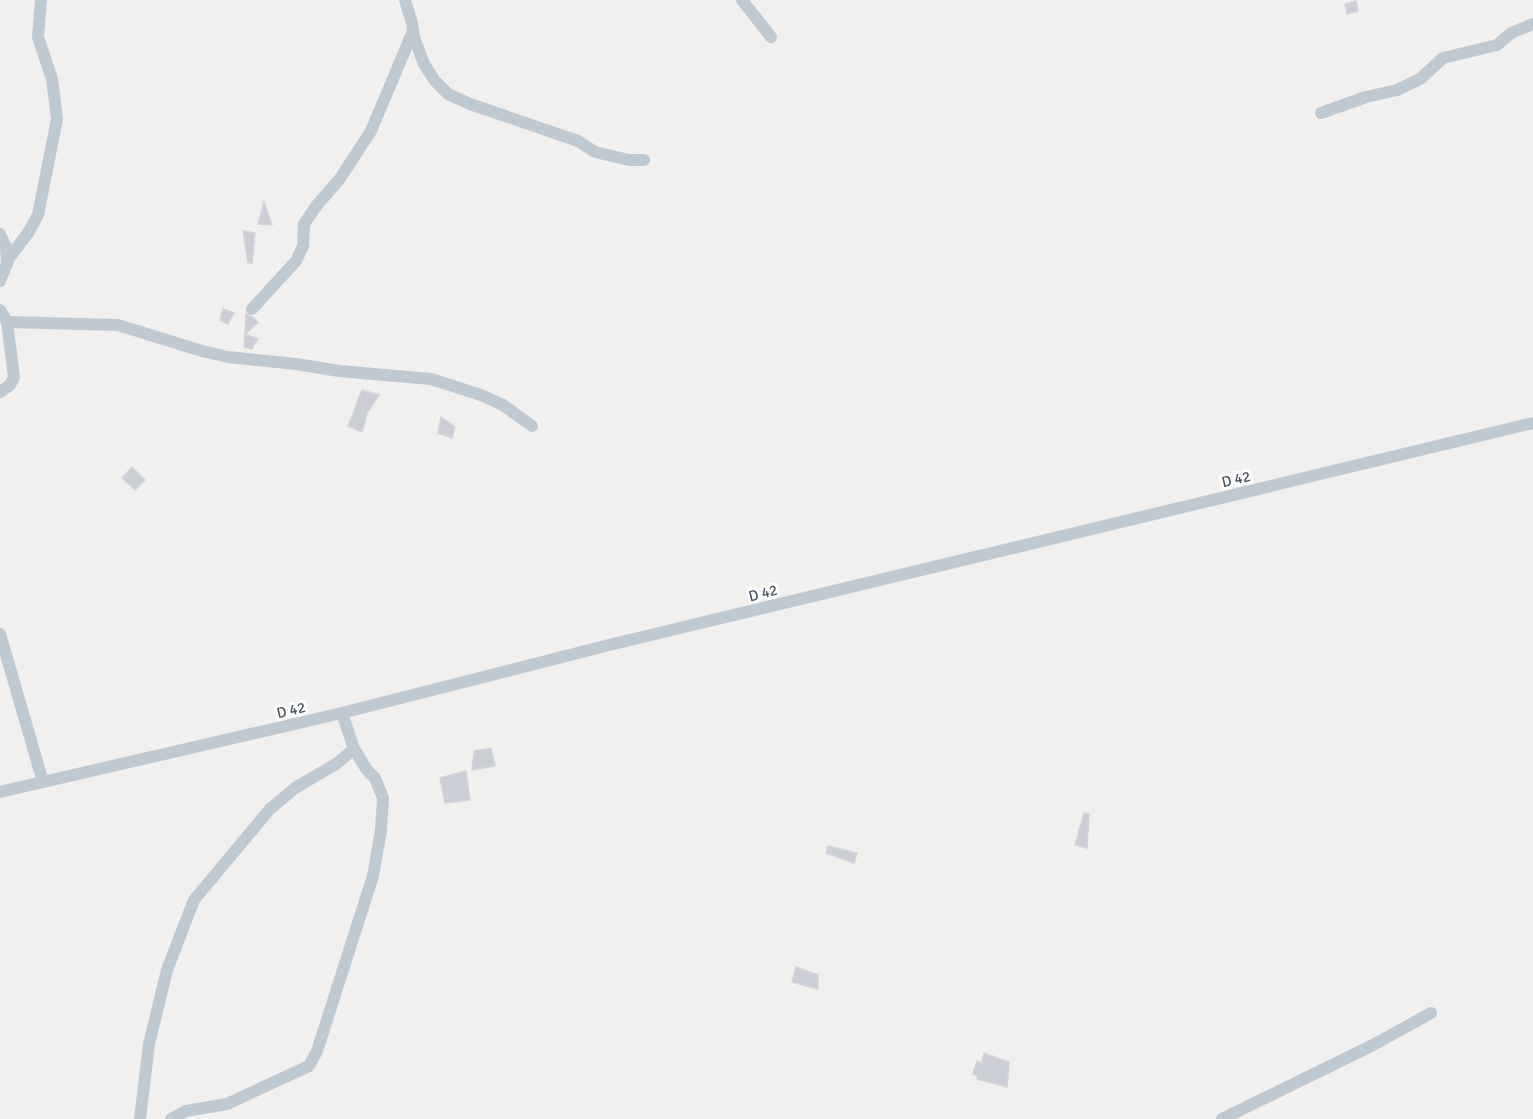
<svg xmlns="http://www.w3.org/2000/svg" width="1533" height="1119" font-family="Signika,sans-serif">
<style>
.building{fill:#cbced4;stroke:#d3d5db;stroke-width:1.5}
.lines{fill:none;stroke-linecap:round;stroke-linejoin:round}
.minor{stroke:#bfc9d2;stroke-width:12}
.labels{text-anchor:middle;stroke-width:6;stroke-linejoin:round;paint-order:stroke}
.street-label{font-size:15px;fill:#46525e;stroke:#fff}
</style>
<rect width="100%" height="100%" fill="#f2efef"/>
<g class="building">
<polygon points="1356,1 1358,11 1347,14 1345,4"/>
<polygon points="264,202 272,225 258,224"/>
<polygon points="243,231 255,233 252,263 248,263"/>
<polygon points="223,309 234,313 228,324 220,320"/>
<polygon points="246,314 253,317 258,323 245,334"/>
<polygon points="245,334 258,339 252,349 244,347"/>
<polygon points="362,390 379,395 367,413 362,432 348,426"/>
<polygon points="441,417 455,427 452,438 438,433"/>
<polygon points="132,467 145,480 135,490 122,478"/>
<polygon points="491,748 495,766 472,770 474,751"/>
<polygon points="466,771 470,800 445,803 440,778"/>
<polygon points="1084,813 1089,814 1087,848 1075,845"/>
<polygon points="828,846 857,853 854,863 826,853"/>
<polygon points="796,967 818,975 818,989 792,982"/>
<polygon points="984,1053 1009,1062 1007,1087 977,1079 978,1076 973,1074 977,1061 982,1063"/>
</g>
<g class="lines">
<g class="minor">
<polyline points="405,0 412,23 414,37 424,64 435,81 448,94 470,104 578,141 595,152 629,160 644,160"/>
<polyline points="742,0 771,37"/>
<polyline points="1321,113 1366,97 1397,90 1420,79 1443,58 1497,45 1511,33 1533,24"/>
<polyline points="0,234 6,247 7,263"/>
<polyline points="0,281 9,258 28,233 38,215 57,119 52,79 38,37 41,0"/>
<polyline points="252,309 296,261 303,246 304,224 317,205 339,180 371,131 413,31"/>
<polyline points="0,310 7,322 14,377 10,385 0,392"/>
<polyline points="7,322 118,325 202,351 228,357 296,364 339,371 431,379 481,395 503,405 532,426"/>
<polyline points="0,634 43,782"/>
<polyline points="0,792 342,713 609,645 1533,423"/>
<polyline points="140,1119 149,1044 167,970 194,900 270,809 295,788 336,764 354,749"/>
<polyline points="171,1119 186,1111 227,1104 309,1066 317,1051 373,876 381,830 383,798 375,778 367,770 354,749 342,713"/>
<polyline points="1222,1119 1373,1045 1431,1013"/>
</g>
</g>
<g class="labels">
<g class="street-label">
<text transform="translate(1236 479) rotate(-13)" y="5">D 42</text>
<text transform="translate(763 593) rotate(-14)" y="5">D 42</text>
<text transform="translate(291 710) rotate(-13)" y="5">D 42</text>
</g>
</g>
</svg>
